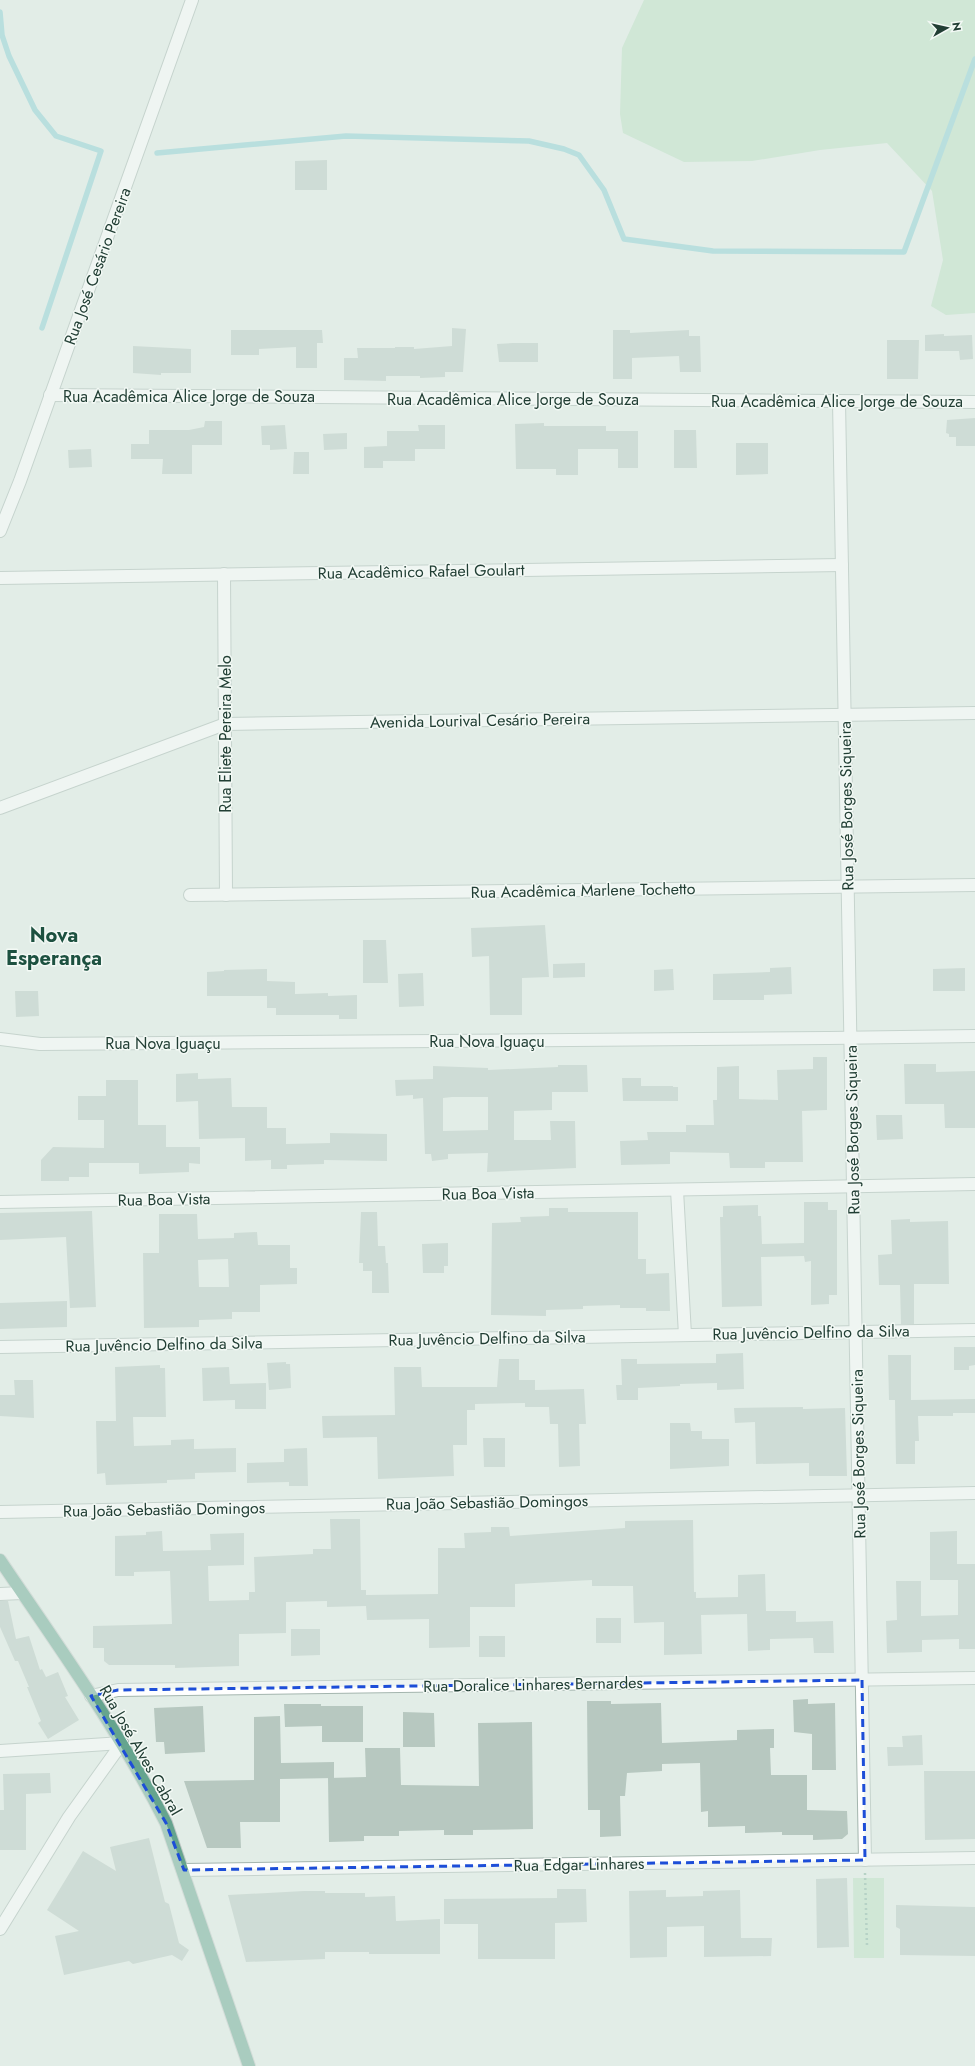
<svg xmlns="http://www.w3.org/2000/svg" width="975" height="2066" font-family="Jost,sans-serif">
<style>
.green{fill:#badfc1}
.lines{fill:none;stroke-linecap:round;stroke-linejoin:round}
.stream{stroke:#88ced3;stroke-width:5.5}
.building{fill:#b7c8c0;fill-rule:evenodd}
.minor-casing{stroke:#a4b5ae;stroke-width:14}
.major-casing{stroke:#c1c9c6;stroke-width:14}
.path{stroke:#82b19e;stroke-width:2.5;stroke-dasharray:2 3;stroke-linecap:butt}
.minor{stroke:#fff;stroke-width:12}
.major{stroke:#65a48e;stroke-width:12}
.marked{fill:none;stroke:#1d4ed8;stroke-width:3;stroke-dasharray:8 5;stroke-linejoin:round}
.labels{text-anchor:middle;stroke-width:3;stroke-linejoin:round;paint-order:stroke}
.street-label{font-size:16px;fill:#213e34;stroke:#f3f9f5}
.district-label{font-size:20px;font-weight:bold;fill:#1d5140;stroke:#f3f9f5}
</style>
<rect width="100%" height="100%" fill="#e2ede7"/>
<g class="green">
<polygon points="644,0 975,0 975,313 946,315 931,306 943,260 932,191 887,143 820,150 752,161 684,162 623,133 620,114 622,48"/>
<polygon points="853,1878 884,1878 884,1958 854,1958"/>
</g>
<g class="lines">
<g class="stream">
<polyline points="0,12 2,35 9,56 35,110 56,136 101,151 42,328"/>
<polyline points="157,153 346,136 529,141 564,149 579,155 604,190 624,239 713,251 904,252 975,59"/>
</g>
</g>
<g class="building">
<polygon points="327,160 327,190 295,190 295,161"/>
<polygon points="452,328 466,329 463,372 445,372 445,377 420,378 420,376 386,376 386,381 344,380 344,358 358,358 357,348 395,348 395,347 414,347 414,349 452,346"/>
<polygon points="231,330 322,330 323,343 317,343 317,368 296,368 296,347 259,349 259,355 231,355"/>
<polygon points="613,330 630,330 630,333 689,330 689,336 700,336 701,372 680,372 679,356 632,358 632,379 613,379"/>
<polygon points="944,334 944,336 972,335 973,359 960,360 959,351 925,351 925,335"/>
<polygon points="887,340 919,340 918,379 887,379"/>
<polygon points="513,343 538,343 538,362 499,362 497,344"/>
<polygon points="133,346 191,349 191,373 161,373 161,375 133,373"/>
<polygon points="975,418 975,446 956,446 956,437 949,437 949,434 946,433 947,420"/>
<polygon points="205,421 222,421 222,445 192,445 192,474 162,474 163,459 131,459 131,444 149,444 149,430 189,430 204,427"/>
<polygon points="544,423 544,426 606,426 606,431 638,431 638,468 618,468 618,449 578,449 578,475 556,475 556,469 516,469 515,424"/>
<polygon points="285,425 287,449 270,450 270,445 262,445 261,426"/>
<polygon points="418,425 445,425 445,449 415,449 415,461 383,461 383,468 364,468 364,447 387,446 387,431 419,431"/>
<polygon points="674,430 696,430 697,468 674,468"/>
<polygon points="347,433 347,449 324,450 323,434"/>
<polygon points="736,443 768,443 768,474 736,475"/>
<polygon points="91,449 92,467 69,468 68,450"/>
<polygon points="294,452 309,452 309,474 293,474"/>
<polygon points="545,925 549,977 522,978 522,1015 490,1015 489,956 472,957 471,928"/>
<polygon points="363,940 386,940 388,983 363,983"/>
<polygon points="585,963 585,977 553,978 553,964"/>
<polygon points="791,967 792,994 764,995 764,1000 713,1000 713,974 770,972 770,968"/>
<polygon points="965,968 965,991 933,991 933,969"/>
<polygon points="267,969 267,981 295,982 295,994 328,993 328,996 357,995 357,1019 339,1019 339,1015 276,1015 276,1008 267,1008 267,996 207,996 207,972 224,971 224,970"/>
<polygon points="673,969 674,990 654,991 654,970"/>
<polygon points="423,973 424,1006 399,1007 398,974"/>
<polygon points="15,991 38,991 39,1016 16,1017"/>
<polygon points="813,1057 827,1057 827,1110 802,1111 803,1162 765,1162 765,1168 730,1168 729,1153 670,1152 670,1164 621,1165 620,1141 648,1140 647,1132 686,1132 686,1125 714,1125 713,1100 717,1100 717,1067 739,1066 739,1099 778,1100 777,1070 813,1069"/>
<polygon points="904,1064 936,1064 936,1072 975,1071 975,1128 945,1128 944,1104 905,1104"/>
<path d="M 558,1065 L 587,1065 L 588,1092 L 552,1092 L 552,1110 L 514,1111 L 514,1140 L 551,1140 L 550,1121 L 575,1121 L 576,1168 L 487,1172 L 488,1153 L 448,1154 L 448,1159 L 432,1161 L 431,1154 L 425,1154 L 423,1098 L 413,1099 L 413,1095 L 396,1096 L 395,1080 L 433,1079 L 433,1066 L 488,1068 L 488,1070 L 558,1067 ZM 452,1097 L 488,1097 L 488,1130 L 443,1131 L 443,1098 Z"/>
<polygon points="198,1073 198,1079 231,1078 232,1107 267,1107 267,1128 286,1128 286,1144 330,1143 330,1133 387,1134 387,1161 324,1160 324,1164 287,1165 287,1169 271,1169 271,1160 245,1161 245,1138 199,1139 198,1101 176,1102 176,1074"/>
<polygon points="622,1078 641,1078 641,1086 673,1086 673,1087 678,1087 678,1101 623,1101"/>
<polygon points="106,1080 138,1080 138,1125 166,1125 166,1147 200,1147 200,1164 189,1163 189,1172 139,1174 139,1163 89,1163 89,1177 69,1177 69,1181 41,1181 41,1160 53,1147 104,1148 104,1120 78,1120 78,1096 106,1096"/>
<polygon points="876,1115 902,1115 903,1139 877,1140"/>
<polygon points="804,1202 828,1202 828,1210 837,1210 837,1295 829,1295 829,1304 811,1305 811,1261 805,1262 804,1256 761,1257 762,1306 722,1307 720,1217 723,1217 723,1206 758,1205 758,1216 761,1216 762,1244 804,1243"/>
<polygon points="549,1208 568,1208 568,1212 638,1212 638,1259 646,1259 646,1274 669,1273 670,1311 646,1311 646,1308 620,1308 620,1305 583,1306 583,1309 546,1310 546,1316 491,1315 492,1223 521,1222 520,1217 549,1216"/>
<polygon points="92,1211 96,1307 70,1308 66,1237 0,1240 0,1213"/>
<polygon points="361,1212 377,1212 378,1246 385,1246 386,1263 388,1263 389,1293 372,1293 372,1271 363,1271 363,1263 359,1263"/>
<path d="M 159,1214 L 197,1214 L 198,1239 L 234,1238 L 234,1233 L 257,1232 L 258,1245 L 290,1245 L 290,1268 L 297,1268 L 297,1284 L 260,1285 L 260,1312 L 232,1312 L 232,1319 L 199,1320 L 199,1327 L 144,1328 L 143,1253 L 159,1253 ZM 228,1259 L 229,1287 L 199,1287 L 198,1260 Z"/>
<polygon points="910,1219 910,1222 948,1221 949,1284 914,1284 914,1324 901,1324 900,1285 879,1285 878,1255 892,1254 891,1220"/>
<polygon points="448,1243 448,1266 444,1266 444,1273 423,1273 422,1244"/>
<polygon points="67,1301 67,1327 0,1329 0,1303"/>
<polygon points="954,1347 975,1347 975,1365 969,1366 969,1370 954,1370"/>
<polygon points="743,1353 744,1389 717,1390 717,1383 680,1384 680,1386 638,1388 638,1400 617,1400 616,1385 622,1385 621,1359 637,1359 637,1364 716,1363 716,1354"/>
<polygon points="888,1355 911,1355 911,1400 975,1399 975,1413 953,1413 953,1416 918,1416 919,1441 915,1441 915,1464 896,1464 895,1400 889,1400"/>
<polygon points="499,1359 519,1359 519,1380 535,1380 535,1390 584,1389 586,1424 579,1424 580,1466 559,1467 558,1424 550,1424 549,1407 525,1407 525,1403 475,1404 475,1410 467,1410 467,1445 453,1445 454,1476 378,1479 377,1437 323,1438 322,1416 395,1415 394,1367 421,1367 422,1387 497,1387"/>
<polygon points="286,1362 286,1364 290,1364 291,1388 269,1390 267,1363"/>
<polygon points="160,1365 160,1368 165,1368 166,1417 133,1417 134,1446 171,1445 171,1440 194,1439 194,1449 236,1448 236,1472 195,1473 195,1479 167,1480 167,1483 106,1485 105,1473 97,1474 96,1421 116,1421 115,1367"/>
<polygon points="229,1367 230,1384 266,1383 266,1409 235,1409 235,1400 203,1401 202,1368"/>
<polygon points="14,1380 33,1380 34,1418 0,1416 0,1395 15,1395"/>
<polygon points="803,1407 803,1409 845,1408 847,1476 809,1476 809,1463 756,1464 755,1422 735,1423 734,1408"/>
<polygon points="670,1423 690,1423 691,1431 702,1431 702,1439 729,1439 729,1466 670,1469"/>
<polygon points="483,1438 505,1438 505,1467 484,1467"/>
<polygon points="307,1448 308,1486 289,1486 289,1482 247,1483 247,1463 284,1462 284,1449"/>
<polygon points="330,1519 360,1519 361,1590 366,1590 366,1595 438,1594 438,1548 465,1548 464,1533 491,1532 491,1527 509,1527 510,1536 625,1528 625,1521 693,1520 694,1592 696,1592 696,1598 738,1597 738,1575 765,1574 766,1611 796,1611 796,1622 833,1621 834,1653 814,1653 813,1638 770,1639 770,1650 748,1651 747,1614 701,1615 702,1654 664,1655 664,1622 634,1623 633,1586 592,1586 592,1580 515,1584 515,1607 470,1607 470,1647 429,1648 429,1619 367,1620 366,1606 327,1607 327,1601 286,1602 286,1633 239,1634 239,1666 175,1668 175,1665 109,1665 104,1661 104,1648 93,1648 93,1626 172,1624 170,1571 134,1572 134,1576 115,1576 115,1536 146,1535 146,1532 162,1531 163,1551 211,1550 210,1534 244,1533 244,1565 208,1566 209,1601 249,1600 249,1592 255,1592 254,1557 313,1554 313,1549 331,1549"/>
<polygon points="957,1531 957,1564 975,1564 975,1649 959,1649 959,1639 922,1640 922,1652 887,1653 886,1621 897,1620 896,1581 921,1581 921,1616 958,1615 958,1580 930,1580 930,1532"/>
<polygon points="0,1601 8,1601 16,1639 29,1636 40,1670 42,1669 46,1677 58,1672 68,1696 65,1697 79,1720 48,1739 38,1723 41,1721 27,1687 29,1687 18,1661 15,1661 0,1627"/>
<rect x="596" y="1618" width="25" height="25"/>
<polygon points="291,1629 320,1629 320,1655 291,1656"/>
<rect x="479" y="1636" width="26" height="21"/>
<polygon points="808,1699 808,1704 835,1703 836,1770 812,1770 812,1734 794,1732 793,1700"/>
<polygon points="587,1701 611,1701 611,1704 661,1703 662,1743 737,1740 737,1730 774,1729 774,1748 770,1748 771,1775 807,1775 807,1810 847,1811 848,1834 842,1839 813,1840 813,1835 782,1835 782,1832 745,1833 745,1826 708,1827 708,1811 701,1812 700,1763 662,1764 662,1771 627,1773 625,1796 620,1796 621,1836 600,1837 600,1810 588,1810"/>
<polygon points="284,1704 321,1704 321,1706 363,1706 363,1742 322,1742 322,1726 285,1727"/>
<polygon points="203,1706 205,1752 165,1754 164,1742 156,1742 154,1708"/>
<polygon points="403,1712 434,1713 435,1747 403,1747"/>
<polygon points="280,1716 281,1763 334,1762 334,1778 280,1779 280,1822 240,1822 241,1848 207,1848 184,1781 254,1780 254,1717"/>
<polygon points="532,1722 533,1829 473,1830 473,1835 444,1835 444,1830 399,1831 399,1836 364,1836 364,1841 329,1842 328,1778 366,1777 365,1748 400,1748 401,1785 479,1786 478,1723"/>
<polygon points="922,1735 923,1765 888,1766 887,1747 903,1747 902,1736"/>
<polygon points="924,1771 975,1771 975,1839 925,1840"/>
<polygon points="50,1773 51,1793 26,1794 26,1850 0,1850 0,1810 4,1810 3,1774"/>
<polygon points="149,1838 165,1902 169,1904 179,1943 189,1950 182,1961 172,1955 133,1964 129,1961 64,1975 55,1936 79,1931 47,1910 83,1851 116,1871 110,1847"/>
<polygon points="847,1878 849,1947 817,1948 816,1879"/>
<polygon points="557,1889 586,1889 587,1922 555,1923 555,1959 478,1959 478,1924 444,1924 444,1899 557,1898"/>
<polygon points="666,1890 666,1897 703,1896 703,1891 740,1890 741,1938 772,1938 771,1956 704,1957 704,1926 667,1927 667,1957 630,1958 629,1891"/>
<polygon points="304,1891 325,1891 325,1893 365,1893 365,1897 395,1896 396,1921 440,1919 440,1954 369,1954 369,1952 325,1952 325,1959 246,1962 228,1895"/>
<polygon points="896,1905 975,1907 975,1956 900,1955 900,1929 896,1927"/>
</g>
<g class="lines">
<defs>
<g id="minor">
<polyline points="50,395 975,402"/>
<polyline points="839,401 865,1860"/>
<polyline points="0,531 20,481 192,0"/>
<polyline points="224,574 226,895"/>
<polyline points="0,578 842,565"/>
<polyline points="0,808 225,724 975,713"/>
<polyline points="190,895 975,885"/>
<polyline points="0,1039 40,1044 828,1038 975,1036"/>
<polyline points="677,1190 685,1335"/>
<polyline points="0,1202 975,1184"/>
<polyline points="0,1347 975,1330"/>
<polyline points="0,1512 975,1493"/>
<polyline points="0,1594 22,1593"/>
<polyline points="91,1696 118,1690 975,1678"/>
<polyline points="0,1751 122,1743"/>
<polyline points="184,1870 975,1858"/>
<polyline points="0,1929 69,1817 122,1743"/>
</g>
<path id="major" d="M 0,1560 C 58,1646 119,1730 166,1823 L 249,2066"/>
</defs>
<use href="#minor" class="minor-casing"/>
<use href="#major" class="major-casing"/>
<polyline class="path" points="865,1873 867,1946"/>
<use href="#minor" class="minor"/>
<use href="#major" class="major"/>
</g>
<path d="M0 0H975V2066H0ZM 862,1680 L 865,1860 L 184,1870 L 166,1823 L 91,1696 L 118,1690 Z" fill="#e2ede7" fill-opacity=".55" fill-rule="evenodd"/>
<path class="marked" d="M 862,1680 L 865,1860 L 184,1870 L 166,1823 L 91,1696 L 118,1690 Z"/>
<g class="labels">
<g class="street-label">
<text transform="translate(97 266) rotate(-70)" y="6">Rua José Cesário Pereira</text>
<text x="189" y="402">Rua Acadêmica Alice Jorge de Souza</text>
<text x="513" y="405">Rua Acadêmica Alice Jorge de Souza</text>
<text x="837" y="407">Rua Acadêmica Alice Jorge de Souza</text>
<text transform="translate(421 571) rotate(-1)" y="6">Rua Acadêmico Rafael Goulart</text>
<text transform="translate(480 720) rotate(-1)" y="6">Avenida Lourival Cesário Pereira</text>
<text transform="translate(225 734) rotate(-90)" y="6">Rua Eliete Pereira Melo</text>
<text transform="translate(846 806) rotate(-91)" y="6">Rua José Borges Siqueira</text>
<text transform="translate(583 890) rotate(-1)" y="6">Rua Acadêmica Marlene Tochetto</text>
<text x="487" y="1047">Rua Nova Iguaçu</text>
<text x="163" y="1049">Rua Nova Iguaçu</text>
<text transform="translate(852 1130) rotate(-91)" y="6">Rua José Borges Siqueira</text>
<text transform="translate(488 1193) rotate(-1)" y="6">Rua Boa Vista</text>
<text transform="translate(164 1199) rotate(-1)" y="6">Rua Boa Vista</text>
<text transform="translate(811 1332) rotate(-1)" y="6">Rua Juvêncio Delfino da Silva</text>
<text transform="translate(487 1338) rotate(-1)" y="6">Rua Juvêncio Delfino da Silva</text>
<text transform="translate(164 1344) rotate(-1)" y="6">Rua Juvêncio Delfino da Silva</text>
<text transform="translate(858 1454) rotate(-91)" y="6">Rua José Borges Siqueira</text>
<text transform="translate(487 1502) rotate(-1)" y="6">Rua João Sebastião Domingos</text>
<text transform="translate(164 1509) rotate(-1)" y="6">Rua João Sebastião Domingos</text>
<text transform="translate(533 1684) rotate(-1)" y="6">Rua Doralice Linhares Bernardes</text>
<text transform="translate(141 1750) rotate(60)" y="6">Rua José Alves Cabral</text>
<text transform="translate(579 1864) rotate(-1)" y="6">Rua Edgar Linhares</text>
</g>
<g class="district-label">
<text x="54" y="942">Nova<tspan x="54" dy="23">Esperança</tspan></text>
</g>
</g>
<g transform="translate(947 28) rotate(82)" stroke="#f3f9f5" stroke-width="3" paint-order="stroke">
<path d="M0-3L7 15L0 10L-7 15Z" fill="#213e34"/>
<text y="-6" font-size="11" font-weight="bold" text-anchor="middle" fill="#213e34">N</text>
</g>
</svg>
